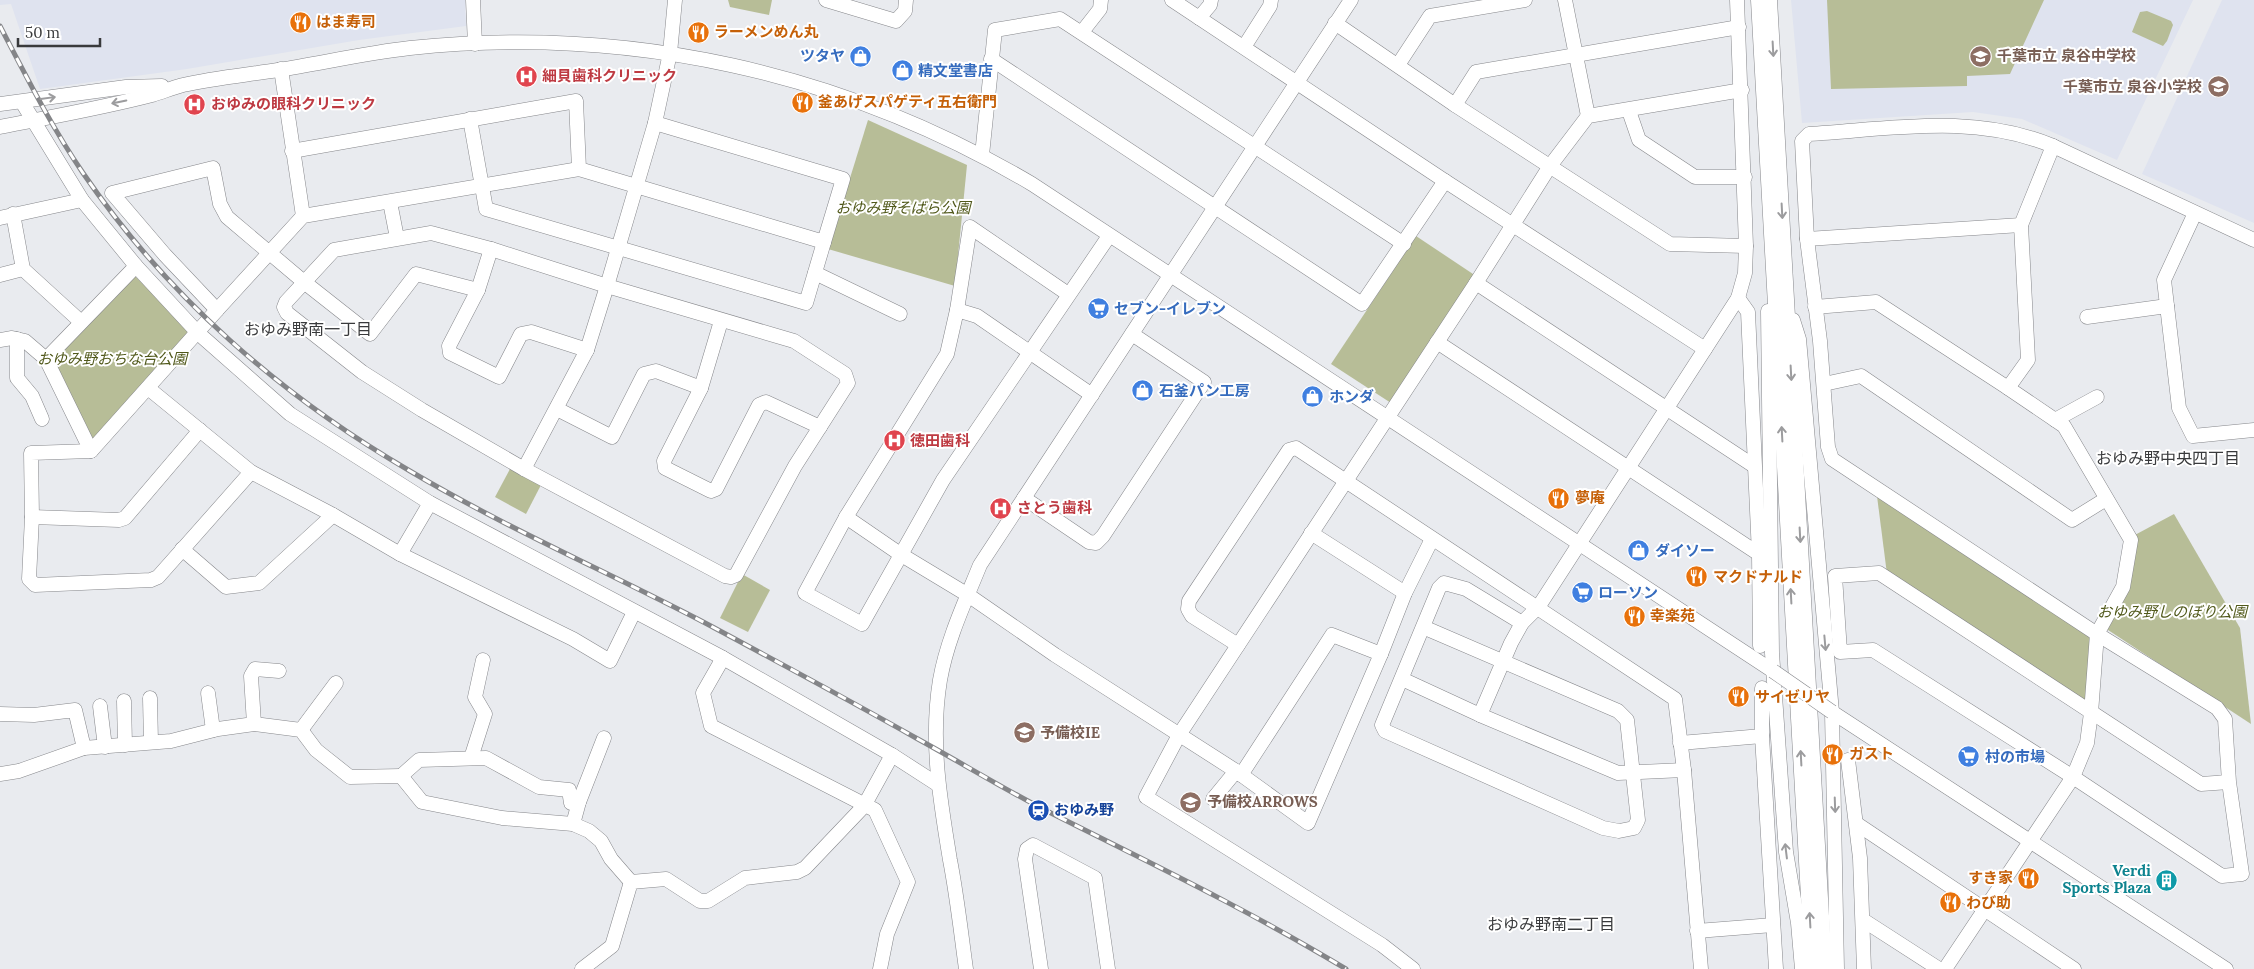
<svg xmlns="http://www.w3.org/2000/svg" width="2254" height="969" font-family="Lora,'Noto Sans JP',serif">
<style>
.built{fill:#dfe3ef}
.green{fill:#b7bd97}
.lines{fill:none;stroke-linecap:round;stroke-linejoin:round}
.minor-casing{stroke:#86878b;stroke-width:15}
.minor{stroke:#fff;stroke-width:14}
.rail-casing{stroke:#848588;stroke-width:5}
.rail{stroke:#fff;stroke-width:3;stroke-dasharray:9;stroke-linecap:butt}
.minor-bridge-casing{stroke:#86878b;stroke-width:15;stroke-linecap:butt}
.minor-bridge{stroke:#fff;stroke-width:14}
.oneway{stroke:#9c9c9e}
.labels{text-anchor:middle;stroke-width:4;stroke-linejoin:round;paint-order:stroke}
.food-label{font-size:15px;font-weight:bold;fill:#c56008;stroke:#fff;text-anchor:start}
.shop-label{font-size:15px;font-weight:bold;fill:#366cbe;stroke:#fff;text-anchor:start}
.education-label{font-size:15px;font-weight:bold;fill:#785e54;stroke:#fff;text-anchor:start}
.health-label{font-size:15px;font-weight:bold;fill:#be3a42;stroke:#fff;text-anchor:start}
.park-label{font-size:15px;font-style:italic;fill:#51591b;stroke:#fff}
.transit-label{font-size:15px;font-weight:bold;fill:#164399;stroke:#fff;text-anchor:start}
.culture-label{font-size:15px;font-weight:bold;fill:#0d838f;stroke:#fff;text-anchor:end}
.neighbourhood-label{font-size:16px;fill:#393a3c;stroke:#fff}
</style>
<rect width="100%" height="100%" fill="#e9ebef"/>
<g class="built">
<polygon points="0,0 465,0 466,26 359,40 187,69 40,89 11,4 0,5"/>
<polygon points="1791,0 2193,0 2117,160 2022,119 1973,112 1802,123"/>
<polygon points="2222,0 2254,0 2254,223 2142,174"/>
</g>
<g class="green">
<polygon points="728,0 772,0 769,15 730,7"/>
<polygon points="1827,0 2044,0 2010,74 1967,76 1967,86 1831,89"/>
<polygon points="2147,11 2171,21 2173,25 2167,41 2163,46 2132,32 2140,12"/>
<polygon points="868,120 967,165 955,286 828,249"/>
<polygon points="1416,236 1476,276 1391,403 1331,364"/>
<polygon points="133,274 192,334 92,446 52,360"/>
<polygon points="511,467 542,483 526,514 495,497"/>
<polygon points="1877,496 2088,633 2090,640 2086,707 1887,574"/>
<polygon points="2174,514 2240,628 2251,724 2105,628 2133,536"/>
<polygon points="742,574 770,590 748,632 720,618"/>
</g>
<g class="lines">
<defs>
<g id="minor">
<polyline points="473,0 475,44"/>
<polyline points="826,0 896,21 905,11 906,0"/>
<polyline points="1172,0 1445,181 1705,349"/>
<polyline points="1565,0 1588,116"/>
<polyline points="1758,0 1812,969"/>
<polyline points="1770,0 1825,969"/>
<polyline points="1199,18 1210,5 1211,0"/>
<polyline points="1335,23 1455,105 1670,244 1746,246"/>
<polyline points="1082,32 1100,9 1101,0"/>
<polyline points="1244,47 1270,6 1271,0"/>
<polyline points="991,59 1362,304 1445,181"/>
<polyline points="1398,65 1430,16 1525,0"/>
<polyline points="281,69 303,216"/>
<polyline points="22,102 82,200 136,266 198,333 290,414 430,503 723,658 892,755 937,784"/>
<polyline points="0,104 126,87 162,86"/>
<polyline points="1455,105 1476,72 1739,27"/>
<polyline points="1629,111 1639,140 1695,177 1745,177"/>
<polyline points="470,119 486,209 806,303 824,242"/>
<path d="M 0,127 C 50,117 102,108 152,95 C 162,92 172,88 183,85 C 214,78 246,75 278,70 C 322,63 366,53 410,48 C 629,25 843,72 1032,184 L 1773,671"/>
<polyline points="292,151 576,101 579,169 824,242 843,179 655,123"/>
<polyline points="982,155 995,30 1060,19 1404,244"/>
<polyline points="390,202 397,238"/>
<polyline points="2195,213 2164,280 2179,408 2193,436 2254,430"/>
<polyline points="13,214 23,269 81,322"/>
<polyline points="0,218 82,200"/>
<polygon points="431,233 491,249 607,286 794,341 845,374 848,383 795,466 736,575 731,577 725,576 524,469 422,410 362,372 287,313 284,307 286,302 334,250"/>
<polyline points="1807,239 2021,225"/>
<polyline points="491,249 478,290 449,346 450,353 499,377 521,334 531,332 587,350"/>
<polyline points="815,273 900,314"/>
<polyline points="0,275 23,269"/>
<polyline points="1476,283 1754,466"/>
<polyline points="478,290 416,274 370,334 304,282 227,217 220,204 213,168 112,193 165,255 217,310 303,216 579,169"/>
<polyline points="1068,294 970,227 957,310 947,354 846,517 805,593 862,624 943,480 1109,236"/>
<polyline points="1738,298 1748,312 1759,554 1760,646"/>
<polyline points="1815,307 1876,302 2008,388 2028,360 2021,225 2053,146"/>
<polyline points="217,310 91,451 31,453 32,517 29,579 35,585 151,580 158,577 251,472"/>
<polyline points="957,310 977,316 1092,395"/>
<polyline points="1768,311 1772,653 1786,852 1798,923 1802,969"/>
<polyline points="2087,317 2167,306"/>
<polyline points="1793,320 1799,339 1832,712 1837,969"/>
<polyline points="17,339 17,378 32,396 42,419"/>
<polyline points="0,340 12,338 25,341 46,359 91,451"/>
<polyline points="1437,342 1759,554"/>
<polyline points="46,359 136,266"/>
<polyline points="1824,384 1861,376 2072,520 2106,499"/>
<polyline points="148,388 251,472 333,515 400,554 573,639 610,661 634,612"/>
<polyline points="701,388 664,461 665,468 711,491 716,489 759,405 766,402 820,427"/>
<polyline points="2008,388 2064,426 2131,540 2123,587 2097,634 2217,708 2225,719 2229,782 2242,874 2222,876 2073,777 1873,650 1840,652 1835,576 1879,573 2201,784 2229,782"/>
<polyline points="557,409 612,437 644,374 656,371 701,388 721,321"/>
<polyline points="2055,420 2097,397"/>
<polyline points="524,469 587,350 607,286 655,123 670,53 675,0"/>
<polyline points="1024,498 1089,542 1096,543 1103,536 1204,382 1132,334"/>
<polyline points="32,517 119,520 125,518 200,430"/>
<polyline points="846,517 900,554 968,595 1055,655 1236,771 1308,823 1381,654 1405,593 1432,539"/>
<polyline points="1311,533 1405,593"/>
<polyline points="182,549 226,587 259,583 333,515"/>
<polyline points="400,554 430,503"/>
<polyline points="1423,627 1618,711 1627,720 1638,820 1634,828 1619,831 1603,828 1385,731 1382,725 1439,588 1444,583 1466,589 1522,623"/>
<polyline points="1238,645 1192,616 1188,609 1189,601 1289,450 1296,448 1675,699 1684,770 1701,969"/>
<polyline points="723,658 703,693 711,726 875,810 908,882 887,934 880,969"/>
<polyline points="1402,679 1480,715 1511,643 1522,623 1539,606 1738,298 1745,273 1746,246 1737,0"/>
<polyline points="1762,688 1762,736 1776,969"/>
<polyline points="208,693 213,730"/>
<polyline points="150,698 151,742"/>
<polyline points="124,701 125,745"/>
<polyline points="100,706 105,747"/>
<polyline points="1832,712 2226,969"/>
<polyline points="0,714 34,715 75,710 84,748 19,771 0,774"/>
<polyline points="1480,715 1618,773 1684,770"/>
<polyline points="254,724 251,676 255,669 279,671"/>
<polyline points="301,730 336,683"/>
<polyline points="1680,743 1762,736"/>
<polyline points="84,748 171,741 218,729 254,724 301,730 316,750 350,777 401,776 422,802 502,818 573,824 589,831 601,841 611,859 631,882"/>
<polyline points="471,758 485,714 475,697 483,660"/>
<polyline points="1848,760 1860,858 1864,969"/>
<polyline points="1241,775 1332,635 1381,654"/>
<polyline points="401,776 419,760 486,758 539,787 569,790 571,803 579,802"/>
<polyline points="1213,799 1236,771"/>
<polyline points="573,824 579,802 604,738"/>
<polyline points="1857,824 2074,969"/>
<polyline points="1863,920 1939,969"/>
<polyline points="1697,931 1773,925"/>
<polyline points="582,969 612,946 631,882 666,879 700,901 708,901 745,878 797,872 805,868 864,806 892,755"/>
<path d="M 966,969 C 961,933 957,896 950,860 C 940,800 930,741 940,680 C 947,640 965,602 980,565 L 1351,0"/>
<polyline points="1041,969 1025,859 1027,849 1033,845 1095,878 1108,969"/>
<polyline points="1413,969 1382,945 1146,797 1179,735 1476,283 1550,166 1588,116 1742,90"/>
<path d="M 1945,969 L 2073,777 L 2087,743 L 2091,713 L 2097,634 L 1832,459 L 1828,447 L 1820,341 L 1807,239 L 1802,141 L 1809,134 C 1892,129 1974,113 2053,146 L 2254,240"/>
</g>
</defs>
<use href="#minor" class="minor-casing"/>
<use href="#minor" class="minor"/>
<defs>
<path id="rail" d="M 0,26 C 26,76 51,126 83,173 C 167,296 281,396 410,471 C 506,528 610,573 709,625 C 778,662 847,699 916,738 C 958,761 999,786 1041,808 C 1144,860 1247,909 1346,969"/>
</defs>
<use href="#rail" class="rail-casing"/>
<use href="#rail" class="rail"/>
<defs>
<polyline id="minor-bridge" points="1773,671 1832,712"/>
</defs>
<use href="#minor-bridge" class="minor-bridge-casing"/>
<use href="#minor-bridge" class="minor-bridge"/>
</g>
<defs><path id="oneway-shaft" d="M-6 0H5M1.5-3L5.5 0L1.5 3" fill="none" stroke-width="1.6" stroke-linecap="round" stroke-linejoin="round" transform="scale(1.25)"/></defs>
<g class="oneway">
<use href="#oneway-shaft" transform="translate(1773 49) rotate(87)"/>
<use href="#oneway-shaft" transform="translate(48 98) rotate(-8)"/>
<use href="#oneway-shaft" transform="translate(119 102) rotate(168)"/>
<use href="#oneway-shaft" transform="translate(1782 211) rotate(87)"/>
<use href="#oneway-shaft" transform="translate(1791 373) rotate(87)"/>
<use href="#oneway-shaft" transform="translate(1782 434) rotate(-93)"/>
<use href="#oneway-shaft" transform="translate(1800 535) rotate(87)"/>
<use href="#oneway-shaft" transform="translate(1791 596) rotate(-93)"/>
<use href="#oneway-shaft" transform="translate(1825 643) rotate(85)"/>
<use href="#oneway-shaft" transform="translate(1801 758) rotate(-93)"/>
<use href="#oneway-shaft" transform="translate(1835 805) rotate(88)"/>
<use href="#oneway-shaft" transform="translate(1786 851) rotate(-97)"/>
<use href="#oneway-shaft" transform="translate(1810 920) rotate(-93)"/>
</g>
<defs>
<symbol id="restaurant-disc" viewBox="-11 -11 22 22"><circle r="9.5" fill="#e8710a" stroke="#fff"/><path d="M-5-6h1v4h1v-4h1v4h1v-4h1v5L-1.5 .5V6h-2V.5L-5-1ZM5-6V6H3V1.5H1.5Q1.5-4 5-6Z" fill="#fff"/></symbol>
<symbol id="shop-disc" viewBox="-11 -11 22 22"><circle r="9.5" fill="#3f7fe0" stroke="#fff"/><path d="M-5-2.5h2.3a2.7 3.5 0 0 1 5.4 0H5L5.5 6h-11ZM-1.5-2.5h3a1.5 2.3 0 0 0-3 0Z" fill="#fff"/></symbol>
<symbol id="school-disc" viewBox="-11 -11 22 22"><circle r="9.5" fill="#8d6e63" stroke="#fff"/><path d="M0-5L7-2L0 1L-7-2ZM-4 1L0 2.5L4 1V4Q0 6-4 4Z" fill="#fff"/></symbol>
<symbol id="hospital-disc" viewBox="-11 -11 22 22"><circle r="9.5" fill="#e0444e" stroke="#fff"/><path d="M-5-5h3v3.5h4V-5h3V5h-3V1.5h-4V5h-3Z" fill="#fff"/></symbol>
<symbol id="supermarket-disc" viewBox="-11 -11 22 22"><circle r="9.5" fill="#3f7fe0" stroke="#fff"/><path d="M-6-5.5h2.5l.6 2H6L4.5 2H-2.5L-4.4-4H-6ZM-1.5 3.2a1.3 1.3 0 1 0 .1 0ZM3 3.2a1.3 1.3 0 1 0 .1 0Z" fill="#fff"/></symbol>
<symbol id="station-disc" viewBox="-11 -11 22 22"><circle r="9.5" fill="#1a4fb4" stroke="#fff"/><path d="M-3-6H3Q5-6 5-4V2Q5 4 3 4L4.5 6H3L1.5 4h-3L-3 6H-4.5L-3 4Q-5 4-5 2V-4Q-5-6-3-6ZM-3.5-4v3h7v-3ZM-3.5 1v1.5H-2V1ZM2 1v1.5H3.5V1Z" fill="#fff"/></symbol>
<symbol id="building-disc" viewBox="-11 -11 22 22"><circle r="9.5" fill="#0f9aa8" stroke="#fff"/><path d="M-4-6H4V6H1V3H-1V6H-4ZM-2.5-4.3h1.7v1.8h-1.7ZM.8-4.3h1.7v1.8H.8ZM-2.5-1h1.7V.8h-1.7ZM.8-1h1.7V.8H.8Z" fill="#fff"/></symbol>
</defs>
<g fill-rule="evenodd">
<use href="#restaurant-disc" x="288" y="10" width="25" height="25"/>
<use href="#restaurant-disc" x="686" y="20" width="25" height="25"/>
<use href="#shop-disc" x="848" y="44" width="25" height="25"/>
<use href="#school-disc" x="1968" y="44" width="25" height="25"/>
<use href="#shop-disc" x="890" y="58" width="25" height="25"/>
<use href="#hospital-disc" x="514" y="64" width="25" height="25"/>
<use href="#school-disc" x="2206" y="74" width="25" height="25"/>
<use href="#restaurant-disc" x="790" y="90" width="25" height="25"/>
<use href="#hospital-disc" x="182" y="92" width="25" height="25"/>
<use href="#supermarket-disc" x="1086" y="296" width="25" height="25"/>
<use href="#shop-disc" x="1130" y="378" width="25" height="25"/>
<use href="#shop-disc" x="1300" y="384" width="25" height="25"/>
<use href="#hospital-disc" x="882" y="428" width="25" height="25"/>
<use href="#restaurant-disc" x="1546" y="486" width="25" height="25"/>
<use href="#hospital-disc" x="988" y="496" width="25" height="25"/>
<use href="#shop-disc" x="1626" y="538" width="25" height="25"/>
<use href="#restaurant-disc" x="1684" y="564" width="25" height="25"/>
<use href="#supermarket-disc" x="1570" y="580" width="25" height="25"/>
<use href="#restaurant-disc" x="1622" y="604" width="25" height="25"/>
<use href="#restaurant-disc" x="1726" y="684" width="25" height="25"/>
<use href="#school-disc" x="1012" y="720" width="25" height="25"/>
<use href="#restaurant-disc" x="1820" y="742" width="25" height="25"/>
<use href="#supermarket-disc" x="1956" y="744" width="25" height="25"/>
<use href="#school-disc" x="1178" y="790" width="25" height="25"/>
<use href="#station-disc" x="1026" y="798" width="25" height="25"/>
<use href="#restaurant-disc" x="2016" y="866" width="25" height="25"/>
<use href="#building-disc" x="2154" y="868" width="25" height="25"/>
<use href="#restaurant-disc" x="1938" y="890" width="25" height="25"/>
</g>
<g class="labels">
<g class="food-label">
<text x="316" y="27">はま寿司</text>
<text x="714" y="37">ラーメンめん丸</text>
<text x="818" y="107">釜あげスパゲティ五右衛門</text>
<text x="1575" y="503">夢庵</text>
<text x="1713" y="582">マクドナルド</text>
<text x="1650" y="621">幸楽苑</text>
<text x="1755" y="702">サイゼリヤ</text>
<text x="1849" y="759">ガスト</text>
<text x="2013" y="883" text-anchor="end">すき家</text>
<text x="1966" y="908">わび助</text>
</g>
<g class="shop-label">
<text x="845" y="61" text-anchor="end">ツタヤ</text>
<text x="918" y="76">精文堂書店</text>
<text x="1114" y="314">セブン-イレブン</text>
<text x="1159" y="396">石釜パン工房</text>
<text x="1329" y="402">ホンダ</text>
<text x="1655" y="556">ダイソー</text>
<text x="1598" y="598">ローソン</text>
<text x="1985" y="762">村の市場</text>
</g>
<g class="education-label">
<text x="1997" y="61">千葉市立 泉谷中学校</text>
<text x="2202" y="92" text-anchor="end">千葉市立 泉谷小学校</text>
<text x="1040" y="738">予備校IE</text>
<text x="1207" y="807">予備校ARROWS</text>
</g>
<g class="health-label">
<text x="542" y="81">細貝歯科クリニック</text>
<text x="211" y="109">おゆみの眼科クリニック</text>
<text x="910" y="446">徳田歯科</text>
<text x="1017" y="513">さとう歯科</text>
</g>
<g class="park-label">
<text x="903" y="213">おゆみ野そばら公園</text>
<text x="112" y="364">おゆみ野おちな台公園</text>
<text x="2172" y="617">おゆみ野しのぼり公園</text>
</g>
<g class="transit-label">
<text x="1054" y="815">おゆみ野</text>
</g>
<g class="culture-label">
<text x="2151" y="876">Verdi<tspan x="2151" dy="17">Sports Plaza</tspan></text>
</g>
<g class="neighbourhood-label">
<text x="308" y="335">おゆみ野南一丁目</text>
<text x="2168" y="464">おゆみ野中央四丁目</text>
<text x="1551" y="930">おゆみ野南二丁目</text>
</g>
</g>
<path d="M18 38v8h82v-8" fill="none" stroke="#393a3c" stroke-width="2.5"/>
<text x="25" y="38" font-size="15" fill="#393a3c" stroke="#ffffff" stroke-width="4" paint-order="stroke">50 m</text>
</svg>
